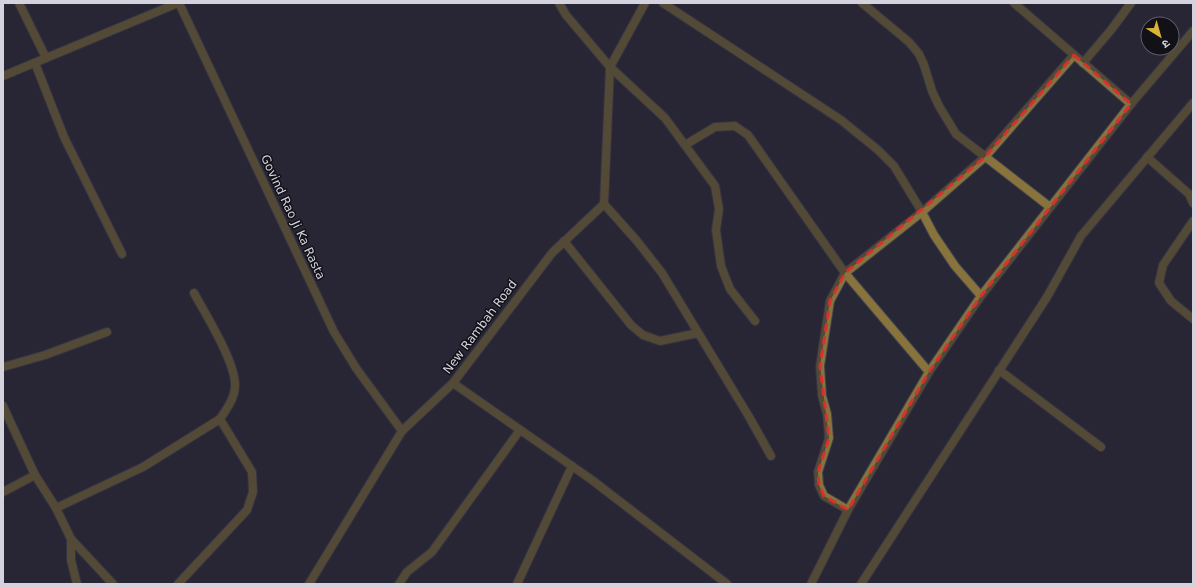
<svg xmlns="http://www.w3.org/2000/svg" width="1196" height="587" font-family="'DejaVu Sans','Noto Sans Devanagari',sans-serif">
<style>
.lines{fill:none;stroke-linecap:round;stroke-linejoin:round}
.minor-casing{stroke:#444350;stroke-width:10}
.tertiary-casing{stroke:#444350;stroke-width:10}
.minor{stroke:#87733b;stroke-width:8}
.tertiary{stroke:#87733b;stroke-width:8}
.marked{fill:none;stroke:#d63131;stroke-width:3;stroke-dasharray:8 5;stroke-linejoin:round}
.labels{text-anchor:middle;stroke-width:3;stroke-linejoin:round;paint-order:stroke}
.street-label{font-size:12px;fill:#d4d3dd;stroke:#111117}
</style>
<rect width="100%" height="100%" fill="#282735"/>
<g class="lines">
<defs>
<g id="minor">
<polyline points="19,3 46,58"/>
<polyline points="179,3 334,332 356,368 402,431"/>
<polyline points="663,3 841,120 878,150 894,166 922,212 934,235 955,266 981,296"/>
<polyline points="862,3 909,42 919,54 924,65 932,91 939,106 956,134 1050,207"/>
<polyline points="1014,3 1131,104"/>
<polyline points="35,63 64,137 122,254"/>
<polyline points="1083,63 1111,30 1131,3"/>
<polyline points="610,67 665,118 715,186 719,209 716,230 721,266 730,289 755,321"/>
<polyline points="3,76 178,3"/>
<polyline points="685,145 715,127 735,126 748,135 845,273 929,372"/>
<polyline points="1147,157 1189,194 1193,203"/>
<polyline points="604,204 637,241 662,273 748,415 771,456"/>
<polyline points="1193,221 1163,265 1159,283 1171,301 1193,319"/>
<polyline points="564,241 631,325 643,335 660,341 698,333"/>
<path d="M 194,293 C 206,315 236,363 235,386 C 235,398 226,410 220,419"/>
<polyline points="3,367 45,355 107,332"/>
<polyline points="999,370 1101,447"/>
<polyline points="453,383 592,480 727,584"/>
<polyline points="3,492 35,475"/>
<polyline points="56,508 143,467 220,419 252,472 253,492 247,510 178,584"/>
<polyline points="848,510 824,496 819,485 818,472 829,438 827,414 822,396 820,366 830,301 845,273 922,212 985,157 1074,55"/>
<polyline points="71,539 71,560 77,584"/>
<polyline points="399,584 407,572 432,552 520,430"/>
<polyline points="517,584 572,466"/>
<polyline points="811,584 848,510 929,372 981,296 1131,104 1193,31"/>
<polyline points="861,584 1047,297 1081,236 1193,103"/>
</g>
<g id="tertiary">
<polyline points="559,3 566,15 610,67"/>
<polyline points="3,406 35,475 56,508 71,539 113,584"/>
<polyline points="309,584 402,431 453,383 552,253 604,204 610,67 645,3"/>
</g>
</defs>
<use href="#minor" class="minor-casing"/>
<use href="#tertiary" class="tertiary-casing"/>
<use href="#minor" class="minor"/>
<use href="#tertiary" class="tertiary"/>
</g>
<path d="M0 0H1196V587H0ZM 1074,55 L 1131,104 L 981,296 L 929,372 L 848,510 L 824,496 L 819,485 L 818,472 L 829,438 L 820,366 L 830,301 L 845,273 L 985,157 Z" fill="#282735" fill-opacity=".55" fill-rule="evenodd"/>
<path class="marked" d="M 1074,55 L 1131,104 L 981,296 L 929,372 L 848,510 L 824,496 L 819,485 L 818,472 L 829,438 L 820,366 L 830,301 L 845,273 L 985,157 Z"/>
<g class="labels">
<g class="street-label">
<text transform="translate(293 217) rotate(65)" y="4">Govind Rao Ji Ka Rasta</text>
<text transform="translate(480 327) rotate(-53)" y="4">New Rambah Road</text>
</g>
</g>
<rect width="1196" height="587" fill="none" stroke="#d4d3dd" stroke-width="8"/>
<g transform="translate(1160 36) rotate(143)"><circle r="19" fill="#111117" stroke="#5f5f66"/>
<path d="M0-3L7 15L0 10L-7 15Z" fill="#dab333"/>
<text y="-6" font-size="11" font-weight="bold" text-anchor="middle" fill="#d4d3dd">उ</text>
</g>
</svg>
